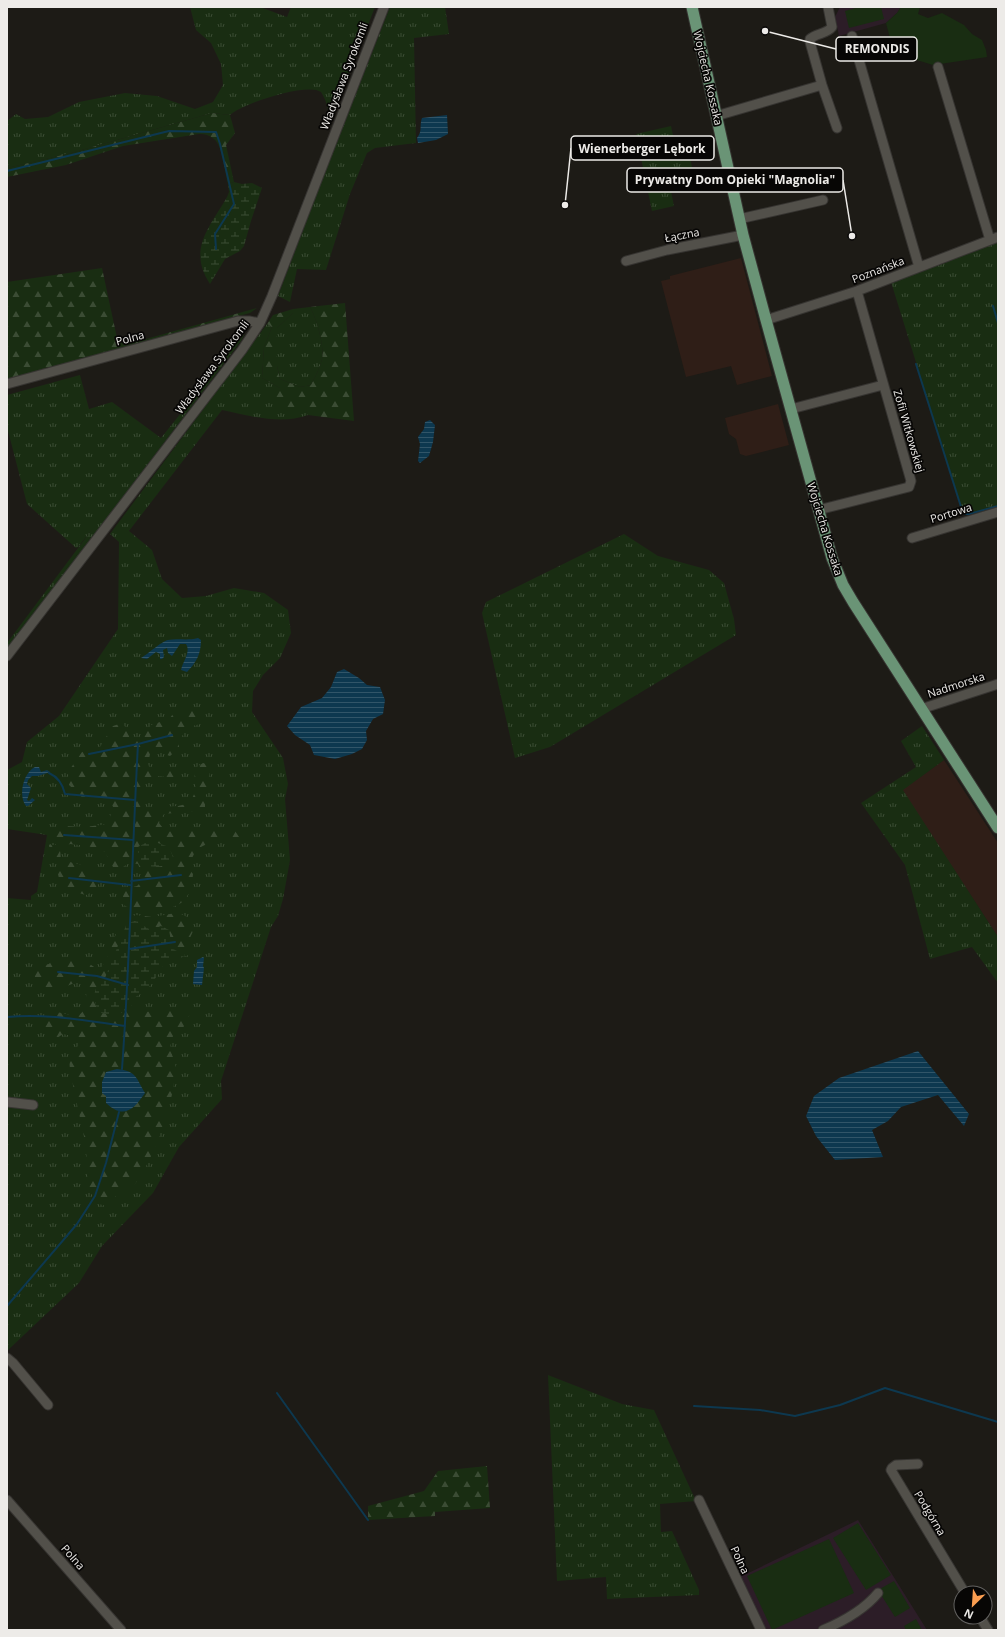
<svg xmlns="http://www.w3.org/2000/svg" width="1005" height="1637" viewBox="0 0 1005 1637" font-family="'Open Sans',sans-serif">
<style>
.commercial{fill:#2f1e17}
.education{fill:#2c1d27}
.grass{fill:url(#grass-tufts)}
.forest{fill:url(#forest-firs)}
.wetland{fill:url(#wetland-marsh)}
.green{fill:#192d12}
.water{fill:url(#water-rules)}
.lines{fill:none;stroke-linecap:round;stroke-linejoin:round}
.stream{stroke:#0d384f;stroke-width:2}
.minor-casing{stroke:#363431;stroke-width:11}
.major-casing{stroke:#363431;stroke-width:13}
.minor{stroke:#52504a;stroke-width:9}
.major{stroke:#6a9476;stroke-width:11}
.labels{text-anchor:middle;stroke-width:3.5;stroke-linejoin:round;paint-order:stroke}
.street-label{font-size:11px;fill:#edebe8;stroke:#070605}
.leader{fill:none;stroke:#edebe8;stroke-width:1.5}
.callout-dot{fill:#edebe8;stroke:#070605;stroke-width:1.5}
.callout{fill:#070605;stroke:#edebe8;stroke-width:1.5}
.callout-label{font-size:12px;text-anchor:middle;font-weight:bold;fill:#edebe8}
</style>
<defs>
<pattern id="grass-tufts" width="24" height="20" patternUnits="userSpaceOnUse"><rect width="24" height="20" fill="#192d12"/><path d="M3 7l-1-3M5 7V3M7 7l1-3M15 17l-1-3M17 17v-4M19 17l1-3" fill="none" stroke="#3b4c34"/></pattern>
<pattern id="forest-firs" width="22" height="20" patternUnits="userSpaceOnUse"><rect width="22" height="20" fill="#192d12"/><path d="M5 1l3.5 6h-7zM16 11l3.5 6h-7z" fill="#3b4c34"/></pattern>
<pattern id="wetland-marsh" width="20" height="14" patternUnits="userSpaceOnUse"><rect width="20" height="14" fill="#192d12"/><path d="M1 5h8M5 5V1M11 12h8M15 12V8" fill="none" stroke="#3b4c34"/></pattern>
<pattern id="water-rules" width="6" height="5" patternUnits="userSpaceOnUse"><rect width="6" height="5" fill="#0d384f"/><path d="M0 2.5h6" fill="none" stroke="#315568"/></pattern>
</defs>
<rect width="100%" height="100%" fill="#1d1b16"/>
<path class="commercial" d="M741,258L772,376L737,385L731,366L686,377L661,281L670,279V276Z
M778,404L789,445L746,456L740,454L736,439L729,434L725,418Z
M944,760L998,843V937L902,790Z"/>
<path class="education" d="M840,7H901L897,13L886,23L839,36L835,17Z
M858,1520L927,1630H765L740,1577Z"/>
<path class="grass" d="M190,7H260L287,17L291,7H375L328,128C330,115 328,103 321,92C307,82 242,104 230,115L212,113L71,153L7,168V121L16,114L25,119L48,117L79,102L125,93L157,96L195,109L213,102L223,85L221,64L211,43L196,30Z
M390,7H445L449,34L414,38L416,143L375,148L367,153L350,194L326,270L297,269L290,302L278,296L319,188Z
M671,126L677,154L689,152L693,172L668,177L674,206L652,211L636,134Z
M998,241V506L969,514H965L962,510L891,282Z
M310,307C316,317 325,347 322,359C320,368 315,377 311,385L300,387L280,379L277,366V328L293,313V309Z
M267,324L272,327L264,347L262,378L280,388L288,411H306L308,415C281,425 250,416 222,410L129,531L152,550L162,579L182,598L206,596L234,588L264,593L288,610L291,633L280,658L263,675L253,691L252,712L283,758L288,784L285,799L290,860L283,899L278,916L271,927L221,1081L222,1099L179,1147L153,1193L102,1246L79,1283L7,1351V898L31,900V896L37,892L47,835L7,829V770L22,762L27,742L59,716L118,629L119,542L110,534Z
M245,333L241,341L7,650V643L93,528L78,547L76,548L27,504L7,427V395L80,375L89,409L112,402L161,438Z
M624,534L658,556L709,570L724,583L734,619L736,635L550,747L515,758L482,613L486,602Z
M922,726L944,760L903,790L998,937V983L972,947L930,959L905,865L861,803L916,767L901,741Z
M548,1375L622,1404L654,1410L696,1501L660,1504L661,1532L672,1531L699,1590V1595L607,1599L606,1577L557,1581Z"/>
<path class="forest" d="M212,113L230,115L235,133L226,145L234,182L228,184C225,173 223,146 214,139C209,135 205,134 199,134L123,146L66,165L7,177V168L71,153Z
M102,268L117,338L122,343L128,344L257,308L250,313L8,379L7,282Z
M345,303L354,421L308,415L306,411H288L276,406V395L280,388L262,378L264,347L272,327L267,324L273,315L293,309V313L277,328V366L280,379L300,387L311,385C315,377 320,368 322,359C325,347 316,317 310,307Z
M191,706L200,714V724L189,727L184,733L179,741V748L170,756L167,755V750L158,747L151,749L148,764L150,769L163,768L173,769L176,771L174,777C167,778 164,776 158,776C142,776 141,793 141,805L152,812L163,807L178,806L190,803L196,790L194,769L203,763L211,765L205,799V810L164,814L159,823L166,832C190,828 212,827 235,831L239,837C216,846 195,836 189,869L193,874C191,902 179,909 153,910C141,911 134,911 124,905L123,896L125,889L137,886L144,879L138,864L129,863L118,870C110,866 108,860 106,852L88,846L70,844L60,849L61,860L87,866L98,873L99,881L96,890L86,895C75,892 60,888 58,874C57,871 58,866 56,862C53,854 50,855 49,845H56L51,835L52,828L63,826L85,827L108,824L113,806L102,801L84,799L69,785L68,772L82,752L100,747L113,726L122,723L127,729L130,739L137,740L143,737L151,725L169,719L178,708Z
M176,913C185,915 194,919 193,930C193,933 190,936 190,939C190,945 191,950 189,955L167,961L153,982L145,991L135,997L131,1006L132,1013L179,1009L189,1011C191,1030 175,1027 171,1041C169,1050 173,1055 175,1064C177,1069 175,1076 174,1082C172,1106 149,1173 131,1188C127,1191 121,1192 117,1195C114,1198 110,1202 106,1206L99,1204L88,1189L86,1146L70,1071L69,1055L78,1046V1040L72,1036L63,1034L54,1040C40,1031 48,1028 43,1017L46,1012C63,1008 85,1029 86,998C86,992 89,986 86,980C66,982 45,1006 33,972L39,966L49,964L54,958L63,957L84,960L97,969L101,968C112,953 113,934 124,919L136,915L152,917Z
M487,1466L490,1508L435,1512V1516L368,1520V1506L424,1491L438,1471Z"/>
<path class="wetland" d="M234,182L242,184L252,183L262,188L251,221L244,246L240,251L225,259L210,284C187,249 210,227 227,197L229,192L228,184Z
M145,843H158L169,847L173,857L170,864C153,869 137,869 138,847Z
M135,921L151,930L161,926L169,930L171,941L170,946L173,949L185,955L181,958L166,961L153,982L145,991L135,997L131,1006L121,1013L110,1015L98,1012C93,997 92,988 105,978L127,923Z"/>
<path class="green" d="M859,7H881L884,19L849,28L845,11Z
M901,7H920L918,14L928,18L942,13L964,25L972,34L982,40L986,50L987,57L933,65L894,53L886,23L897,13Z
M858,1523L891,1575L866,1590L833,1538Z
M829,1539L854,1593L772,1630L747,1576Z
M894,1581L910,1608L895,1617L878,1590Z
M916,1619L922,1630H906L904,1626Z"/>
<path class="water" d="M447,115L448,134L436,140L418,143L417,138C423,130 419,126 422,118Z
M430,420L435,425L433,442L429,456L420,463L418,461L420,444L418,437L424,429L425,422Z
M198,638L201,640C201,654 196,663 187,672L181,670C183,661 191,652 186,644H180L172,656L168,653L167,648L163,650L164,657L162,659H160V654L156,652L147,659L141,658C148,654 162,641 168,640C178,638 187,641 198,638Z
M344,669L359,678L367,685L380,687L385,700L383,714L373,719L366,731L367,740L362,749L352,754L335,759L314,755L310,745L295,735L287,726L301,707L322,698L331,687L337,672Z
M35,767H39L41,772L47,770L50,772L38,776H32L28,780L27,784L31,788L27,800L29,801L32,798L35,800L28,806H26C18,796 23,773 35,767Z
M203,957L204,958L203,966L204,968L202,985L193,984L194,971L197,967V960Z
M918,1051L969,1114L964,1126L938,1095L901,1107L888,1121L872,1130L883,1157L835,1160L816,1136L806,1116L814,1096L839,1078Z
M117,1069C137,1071 136,1078 145,1093C134,1109 124,1120 106,1103V1096L102,1093V1082L106,1072Z"/>
<g class="lines">
<path class="stream" d="M7,171L169,131L216,132L220,144L234,204L215,234L216,249
M993,306L998,323
M916,364L962,510L965,514H969L998,506
M138,744L172,735
M89,754L138,744C132,852 130,961 122,1069
M49,773C58,777 63,785 65,794L135,800
M64,835L133,840
M69,878L130,885
M131,881L181,875
M129,949L175,942
M58,972L97,976L128,985
M7,1017C46,1013 87,1021 125,1026
M7,1306L77,1224L95,1196L106,1163L119,1112
M277,1393L368,1520
M694,1406L760,1410L795,1416L840,1405L885,1388L998,1422"/>
<g class="minor-casing">
<path id="minor" d="M828,7L832,27C827,34 816,33 810,39V42L822,85L837,128
M852,36L919,267
M938,67L990,240
M716,116L822,85
M739,219L823,200
M626,261L667,250L743,235
M766,320L857,291L998,237
M7,384L238,321H249L260,323
M791,409L883,385
M818,510L909,487L911,481L857,291
M912,538L998,512
M7,656L242,350L260,323L272,296L384,7
M921,709L998,684
M7,1102L33,1105
M7,1358L13,1363L48,1405
M918,1464L896,1465L892,1468L891,1470L965,1593
M7,1500L121,1630
M699,1500L761,1630
M980,1617L988,1630
M823,1630C844,1621 864,1610 878,1593"/>
</g>
<g class="major-casing">
<path id="major" d="M692,7L743,235L766,320L832,558L843,585L853,602L998,828"/>
</g>
<use href="#minor" class="minor"/>
<use href="#major" class="major"/>
</g>
<g class="labels">
<g class="street-label">
<text transform="translate(344 76) rotate(-69)" y="4">Władysława Syrokomli</text>
<text transform="translate(708 78) rotate(77)" y="4">Wojciecha Kossaka</text>
<text transform="translate(682 235) rotate(-11)" y="4">Łączna</text>
<text transform="translate(878 270) rotate(-21)" y="4">Poznańska</text>
<text transform="translate(130 338) rotate(-15)" y="4">Polna</text>
<text transform="translate(212 367) rotate(-53)" y="4">Władysława Syrokomli</text>
<text transform="translate(909 431) rotate(74)" y="4">Zofii Witkowskiej</text>
<text transform="translate(951 513) rotate(-17)" y="4">Portowa</text>
<text transform="translate(825 529) rotate(73)" y="4">Wojciecha Kossaka</text>
<text transform="translate(956 685) rotate(-18)" y="4">Nadmorska</text>
<text transform="translate(930 1513) rotate(59)" y="4">Podgórna</text>
<text transform="translate(73 1557) rotate(49)" y="4">Polna</text>
<text transform="translate(740 1560) rotate(65)" y="4">Polna</text>
</g>
</g>
<path class="leader" d="M765 31L836 49M565 205L571 148M852 236L843 180"/>
<g class="callout-dot">
<circle cx="765" cy="31" r="4"/>
<circle cx="565" cy="205" r="4"/>
<circle cx="852" cy="236" r="4"/>
</g>
<g class="callout">
<rect x="836" y="37" width="81" height="24" rx="4"/>
<rect x="571" y="136" width="143" height="24" rx="4"/>
<rect x="627" y="168" width="216" height="24" rx="4"/>
</g>
<g class="callout-label">
<text x="877" y="53">REMONDIS</text>
<text x="642" y="153">Wienerberger Lębork</text>
<text x="735" y="184">Prywatny Dom Opieki "Magnolia"</text>
</g>
<rect width="1005" height="1637" fill="none" stroke="#edebe8" stroke-width="16"/>
<g transform="translate(973 1605) rotate(205)"><circle r="19" fill="#070605" stroke="#636260"/>
<path d="M0-3L7 15L0 10L-7 15Z" fill="#fb9e51"/>
<text y="-6" font-size="11" font-weight="bold" text-anchor="middle" fill="#edebe8">N</text>
</g>
</svg>
